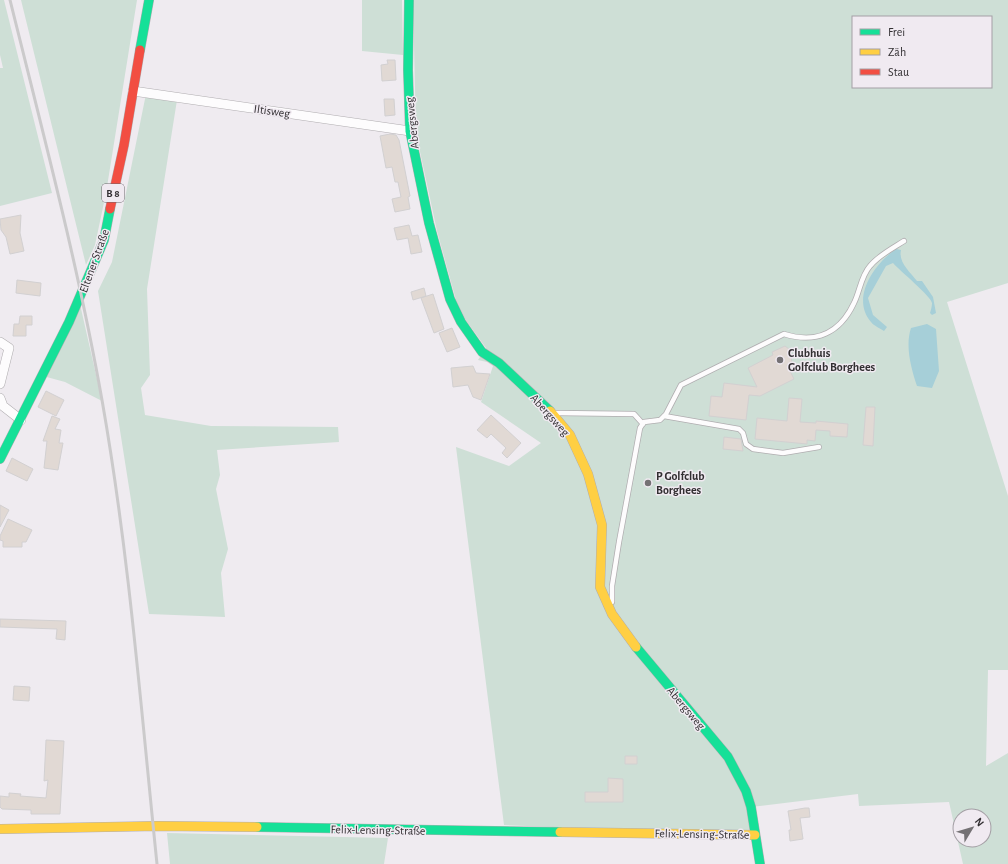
<svg xmlns="http://www.w3.org/2000/svg" width="1008" height="864" viewBox="0 0 1008 864" font-family="'Alegreya Sans',sans-serif">
<style>
.green{fill:#cedfd6;fill-rule:evenodd}
.water{fill:#a6cfd8}
.building{fill:#e1d9d4;stroke:#d2d0d1}
.lines{fill:none;stroke-linecap:round;stroke-linejoin:round}
.lane-casing{stroke:#b0adb0;stroke-width:6}
.street-casing{stroke:#b0adb0;stroke-width:10}
.fast-casing{stroke:#b0adb0;stroke-width:10}
.slow-casing{stroke:#b0adb0;stroke-width:10}
.jam-casing{stroke:#b0adb0;stroke-width:10}
.lane{stroke:#fdfcfd;stroke-width:4.5}
.street{stroke:#fdfcfd;stroke-width:9}
.fast{stroke:#16e098;stroke-width:9}
.slow{stroke:#ffcf43;stroke-width:9}
.jam{stroke:#f24e42;stroke-width:9}
.rail{stroke:#cbcacb;stroke-width:3}
.poi-dot{fill:#747174;stroke:#f0eaf1;stroke-width:1.5}
.labels{text-anchor:middle;stroke-width:3;stroke-linejoin:round;paint-order:stroke}
.shield{fill:#f0eaf1;stroke:#6b676b;stroke-width:1}
.shield-label{font-size:11px;font-weight:bold;fill:#322f32}
.street-label{font-size:12px;fill:#322f32;stroke:#f0eaf1}
.poi-label{font-size:12px;font-weight:bold;fill:#322f32;stroke:#f0eaf1;text-anchor:start}
</style>
<rect width="100%" height="100%" fill="#efebf0"/>
<path class="green" d="M0,0H4L52,193L0,206V68H3L0,55Z
M21,0H137L106,193L95,245L86,265Z
M362,0H402L403,55L362,51Z
M413,0H1008V283L947,302L1008,496V670H988L986,766L1008,753V864H963L949,802L859,806L858,794L751,807L755,835L504,825L456,447L509,466L541,443L481,402L493,366L487,362L478,360L486,348L465,319L456,300L437,231L416,133ZM853,17H991V87H853ZM960,816H984V840H960Z
M146,94L177,100L147,289L150,375L141,388L145,415L211,426L338,427L339,442L217,450L220,475L216,489L228,549L221,573L225,617L149,614L98,291L112,262Z
M79,300L102,401L65,382L43,376Z
M167,833L388,838L384,864H170Z"/>
<path class="water" d="M896,249L901,250C898,262 910,272 917,281H922L933,297L936,313L932,315L930,313C931,310 932,306 932,303C931,296 900,271 893,263L886,266L868,298L873,315L887,327L884,331C880,328 874,326 871,322C850,298 875,263 896,249Z
M927,324L936,329L939,371L932,388L917,386C911,368 905,346 911,328Z"/>
<path class="building" d="M387,60H395L396,80L382,81L381,65L388,64Z
M384,99H394L395,115L385,116Z
M390,134L396,135L399,140L410,196L408,197L410,209L395,212L392,199L401,197L398,182H395L392,167L386,168L380,136Z
M21,215L20,233L24,251L10,254L6,237L1,230L0,219Z
M409,225L412,236L418,235L422,252L411,254L408,238L397,240L394,228Z
M17,280L41,283L40,296L16,293Z
M424,288L426,296L413,300L411,292Z
M433,294L444,329L434,333L421,298Z
M20,316H32V325H26V336H13L14,324H19Z
M452,328L460,347L447,352L439,333Z
M785,346L789,349L792,362L787,365L794,379L760,396L749,395L746,420L709,416L711,396L722,397L724,383L757,387L748,368L773,355L772,352Z
M473,366L476,373L490,374L481,400L473,397L468,385L453,387L451,368Z
M46,391L64,400L56,416L38,407Z
M789,398L802,399L800,422L816,423V421L848,424L847,437L830,436V431L816,430L815,441L807,440V444L755,439L757,418L787,421Z
M866,407H875L873,446L863,445Z
M491,415L521,443L507,458L502,453L506,448L491,434L487,438L477,430Z
M52,416L60,419L55,429L61,430L59,443H63L58,470L44,468L47,441H43Z
M724,437L741,439L743,451L723,449Z
M12,458L33,469L27,481L6,471Z
M0,505L9,510L0,527Z
M8,519L32,530L26,542H22V547H3V541L0,540V536Z
M0,619L66,621L65,640L56,639L57,629L0,627Z
M14,686L30,687L29,701L13,700Z
M46,740L64,741L60,814H31V810L2,809L0,807V796L9,797V793L21,794L20,796L46,798L48,780L44,781Z
M625,756H637V764H625Z
M608,778L623,779V802H585V792H608Z
M805,808H809L810,817L800,818L803,839L790,841L789,830H791L788,811Z"/>
<g class="lines">
<g class="lane-casing">
<path id="lane" d="M556,413L634,414L643,424
M664,416L739,429L743,433L746,444L753,449L783,453L819,447
M612,602V586L619,542L640,428L644,422L660,420L666,414L681,385L784,334C816,344 840,333 854,303C860,291 861,276 870,266C879,255 893,248 904,241"/>
</g>
<g class="street-casing">
<path id="street" d="M133,91L410,131
M0,342L9,348L0,384
M0,398L3,406L21,420"/>
</g>
<g class="fast-casing">
<path id="fast" d="M409,0L408,70L410,131L429,223L450,299L461,322L482,352L499,363L550,411
M140,50L149,0
M0,459L69,322L104,240L110,209
M636,647L728,757L746,791L751,807L760,864
M257,827L560,832"/>
</g>
<g class="slow-casing">
<path id="slow" d="M550,411L570,435L588,474L602,525L600,587L612,614L636,647
M0,829L158,826L257,827
M560,832L755,835"/>
</g>
<g class="jam-casing">
<path id="jam" d="M110,209L124,145L140,50"/>
</g>
<use href="#lane" class="lane"/>
<use href="#street" class="street"/>
<use href="#fast" class="fast"/>
<use href="#slow" class="slow"/>
<use href="#jam" class="jam"/>
<path class="rail" d="M10,0C43,133 78,265 102,400C129,553 141,709 157,864"/>
</g>
<g class="poi-dot">
<circle cx="780" cy="360" r="4"/>
<circle cx="648" cy="483" r="4"/>
</g>
<g class="labels">
<rect class="shield" x="102" y="184" width="22" height="18" rx="3"/>
<g class="shield-label">
<text x="113" y="197">B 8</text>
</g>
<g class="street-label">
<text transform="translate(272 111) rotate(8)" y="4">Iltisweg</text>
<text transform="translate(412 123) rotate(-96)" y="4">Abergsweg</text>
<text transform="translate(94 261) rotate(-70)" y="4">Eltener Straße</text>
<text transform="translate(550 415) rotate(48)" y="4">Abergsweg</text>
<text transform="translate(686 708) rotate(50)" y="4">Abergsweg</text>
<text transform="translate(378 830) rotate(1)" y="4">Felix-Lensing-Straße</text>
<text transform="translate(702 834) rotate(1)" y="4">Felix-Lensing-Straße</text>
</g>
<g class="poi-label">
<text x="788" y="357">Clubhuis<tspan x="788" dy="14">Golfclub Borghees</tspan></text>
<text x="656" y="480">P Golfclub<tspan x="656" dy="14">Borghees</tspan></text>
</g>
</g>
<rect x="852" y="16" width="140" height="72" fill="#f0eaf1" stroke="#a49fa5"/>
<rect x="860" y="29" width="20" height="6" fill="#16e098" stroke="#a49fa5"/>
<text x="888" y="36" font-size="12" fill="#322f32">Frei</text>
<rect x="860" y="49" width="20" height="6" fill="#ffcf43" stroke="#a49fa5"/>
<text x="888" y="56" font-size="12" fill="#322f32">Zäh</text>
<rect x="860" y="69" width="20" height="6" fill="#f24e42" stroke="#a49fa5"/>
<text x="888" y="76" font-size="12" fill="#322f32">Stau</text>
<g transform="translate(972 828) rotate(52)"><circle r="19" fill="#f0eaf1" stroke="#a49fa5"/>
<path d="M0-3L7 15L0 10L-7 15Z" fill="#747174"/>
<text y="-6" font-size="11" font-weight="bold" text-anchor="middle" fill="#322f32">N</text>
</g>
</svg>
